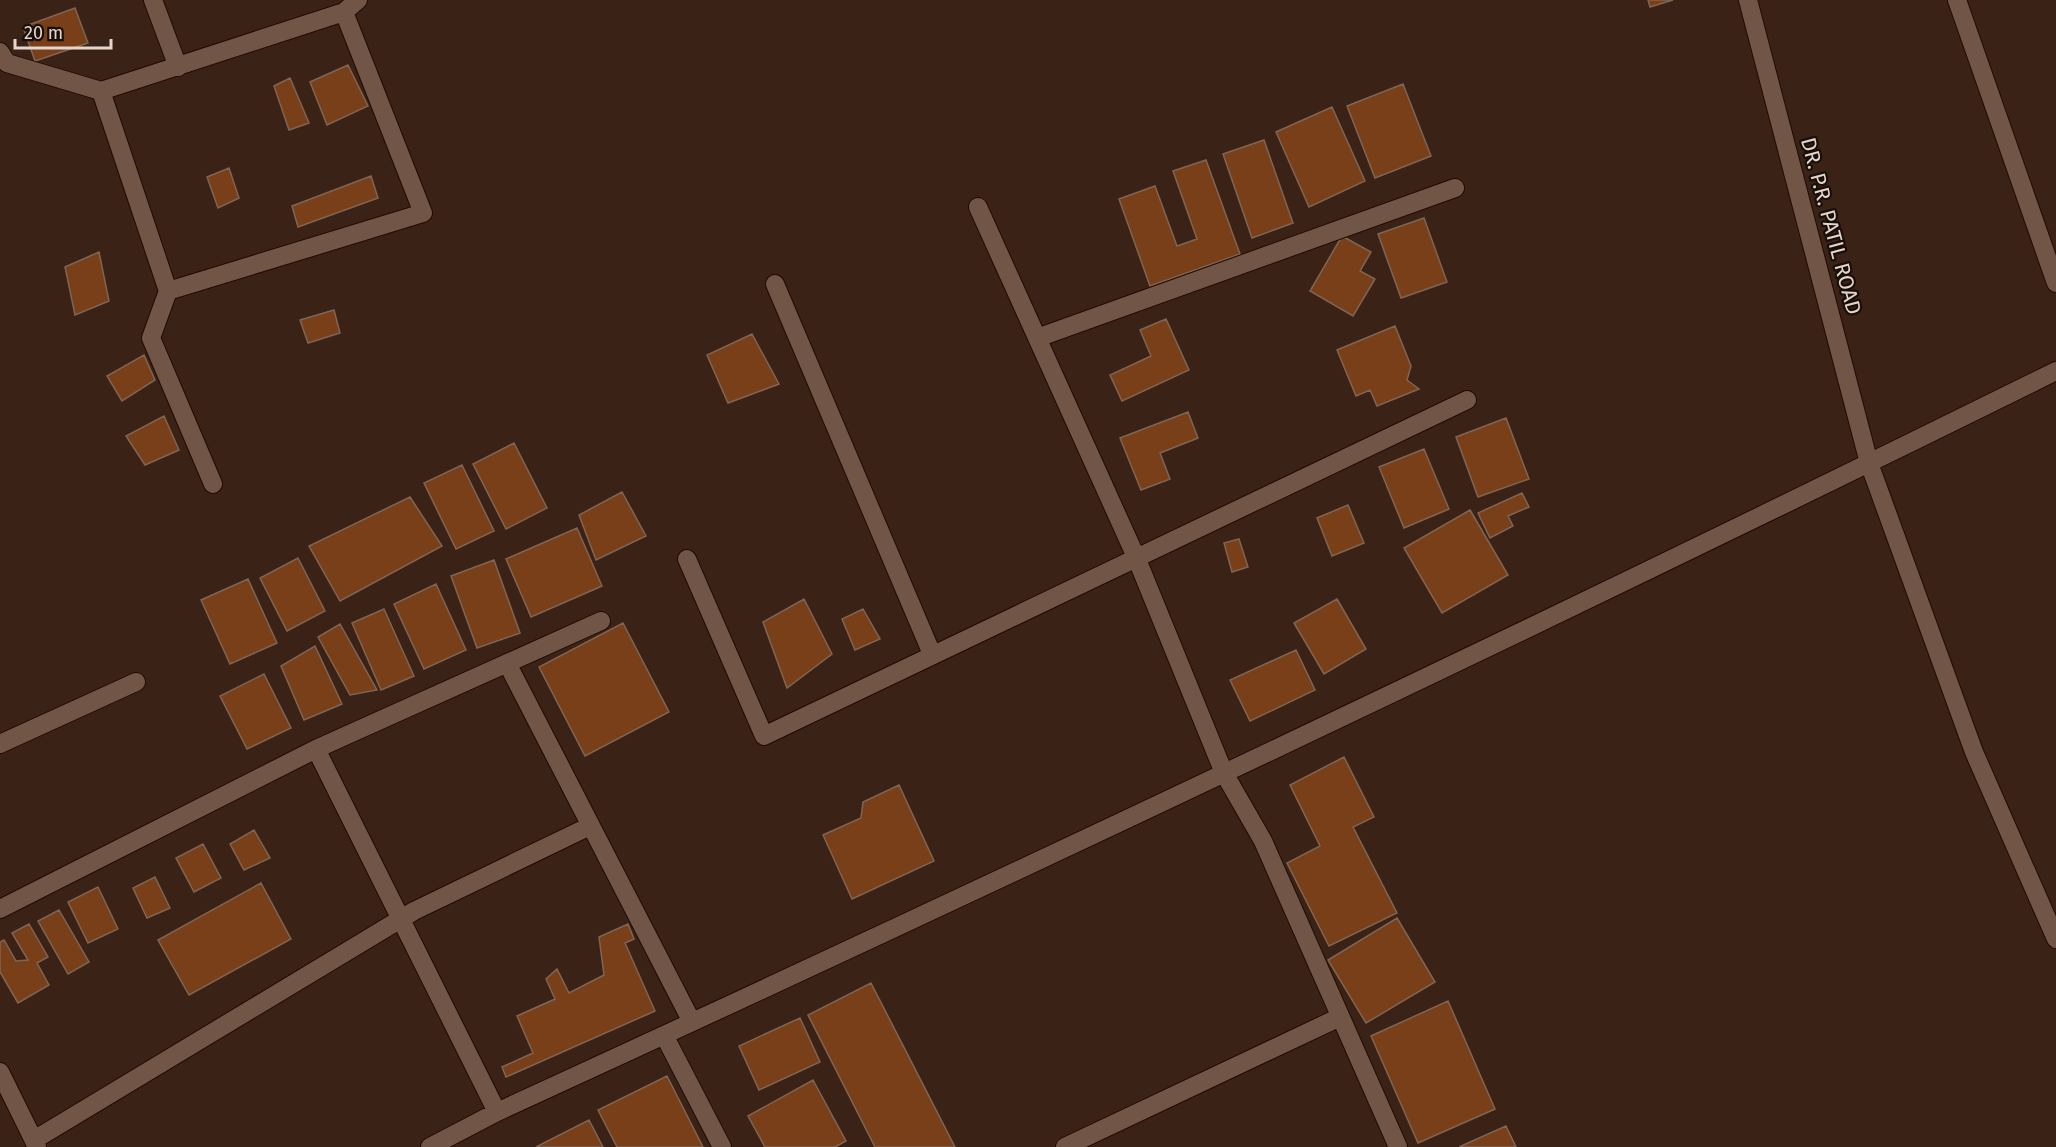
<svg xmlns="http://www.w3.org/2000/svg" width="2056" height="1147" viewBox="0 0 2056 1147" font-family="'Fira Sans',sans-serif">
<style>
.building{fill:#783f18;stroke:#806555;stroke-width:1.5}
.lines{fill:none;stroke-linecap:round;stroke-linejoin:round}
.minor-casing{stroke:#200b02;stroke-width:20}
.minor{stroke:#715648;stroke-width:18}
.labels{text-anchor:middle;stroke-width:4.5;stroke-linejoin:round;paint-order:stroke}
.street-label{font-size:21px;fill:#e5d5cd;stroke:#190f09}
</style>
<rect width="100%" height="100%" fill="#3a2216"/>
<path class="building" d="M1648,0H1673L1650,7Z
M75,8L88,43L35,61L23,27Z
M348,65L368,106L327,125L310,82Z
M290,78L309,123L289,130L274,86Z
M1403,84L1431,156L1375,178L1347,106Z
M1332,107L1365,181L1309,207L1276,132Z
M1264,140L1293,223L1252,238L1223,154Z
M1206,160L1240,254L1150,286L1119,199L1155,186L1177,246L1197,239L1173,171Z
M229,168L239,198L218,208L207,177Z
M371,176L378,198L298,227L292,206Z
M1424,218L1447,282L1401,298L1378,234Z
M1342,236L1371,252L1360,271L1375,279L1353,316L1310,291Z
M99,252L109,301L75,315L65,267Z
M334,310L340,333L308,343L300,320Z
M1166,319L1189,370L1122,401L1110,375L1151,356L1140,330Z
M1395,326L1411,366L1407,380L1419,389L1377,406L1370,390L1356,396L1337,350Z
M752,334L779,384L728,403L707,355Z
M144,355L155,380L122,401L107,376Z
M1188,412L1198,438L1160,453L1170,479L1141,490L1120,438Z
M164,416L179,450L145,465L126,436Z
M1506,418L1529,479L1478,497L1456,437Z
M514,443L547,508L506,529L473,464Z
M1424,449L1449,509L1404,528L1379,467Z
M462,465L494,531L456,549L424,483Z
M622,492L646,536L596,560L579,515Z
M1522,493L1529,507L1508,516L1513,526L1490,538L1478,513Z
M410,497L442,546L340,601L309,546Z
M1348,505L1364,543L1332,556L1317,518Z
M1470,510L1508,575L1442,613L1404,548Z
M577,528L602,586L531,617L506,559Z
M1239,539L1248,567L1232,572L1224,543Z
M298,558L325,611L287,631L260,578Z
M494,560L520,633L477,648L451,576Z
M248,579L277,643L230,664L201,600Z
M436,584L466,650L424,669L394,604Z
M804,599L832,654L787,688L763,622Z
M1337,599L1366,649L1324,674L1294,623Z
M384,609L414,676L381,690L352,623Z
M863,609L880,639L855,650L842,619Z
M623,623L669,712L585,756L539,667Z
M340,624L377,690L350,695L318,637Z
M315,646L342,704L304,720L281,666Z
M1296,650L1315,690L1250,721L1230,680Z
M264,674L291,728L247,749L220,696Z
M1344,757L1374,817L1353,827L1397,913L1329,946L1287,863L1320,846L1290,785Z
M899,785L934,861L852,899L823,835L861,818L863,802Z
M254,830L270,858L244,870L230,844Z
M203,844L221,878L194,892L176,858Z
M155,877L170,908L147,918L133,888Z
M261,883L291,939L189,995L158,940Z
M98,887L118,929L88,943L68,902Z
M59,910L89,962L68,974L38,921Z
M1397,918L1435,982L1366,1023L1328,960Z
M29,924L48,957L37,963L49,985L18,1003L0,972V942L4,940L16,961L28,960L12,933Z
M628,924L634,939L625,943L655,1011L506,1077L502,1067L533,1053L517,1016L555,999L546,979L557,969L569,993L604,975L599,937Z
M871,983L955,1147H875L808,1015Z
M1448,1001L1495,1109L1418,1143L1371,1036Z
M800,1018L820,1062L759,1090L739,1046Z
M667,1076L703,1147H617L598,1110Z
M813,1080L846,1141L835,1147H765L748,1116Z
M589,1120L603,1147H536Z
M1506,1126L1516,1147H1459Z"/>
<g class="lines">
<g class="minor-casing">
<path id="minor" d="M153,0L178,67
M1748,0L1869,463L1974,752L2056,939
M1957,0L2056,283
M344,12L423,213L168,291L101,91Z
M344,12L358,0
M0,52L7,63L101,91
M978,207L1136,557L1224,773L1263,841L1398,1147
M775,284L932,654
M168,291L151,338L213,484
M1037,338L1455,188
M687,559L764,736L1467,400
M507,663L692,1022
M0,744L136,682
M316,749L497,1112
M0,909L316,749L601,621
M664,1035L722,1147
M0,1072L37,1147
M34,1140L414,911L590,826
M430,1147L497,1112C1020,872 1540,626 2056,371
M1065,1147L1340,1017"/>
</g>
<use href="#minor" class="minor"/>
</g>
<g class="labels">
<g class="street-label">
<text transform="translate(1831 226) rotate(75)" y="7">DR. P.R. PATIL ROAD</text>
</g>
</g>
<path d="M15 39v9h96v-9" fill="none" stroke="#e5d5cd" stroke-width="3"/>
<text x="24" y="39" font-size="18" fill="#e5d5cd" stroke="#190f09" stroke-width="4.5" paint-order="stroke">20 m</text>
</svg>
